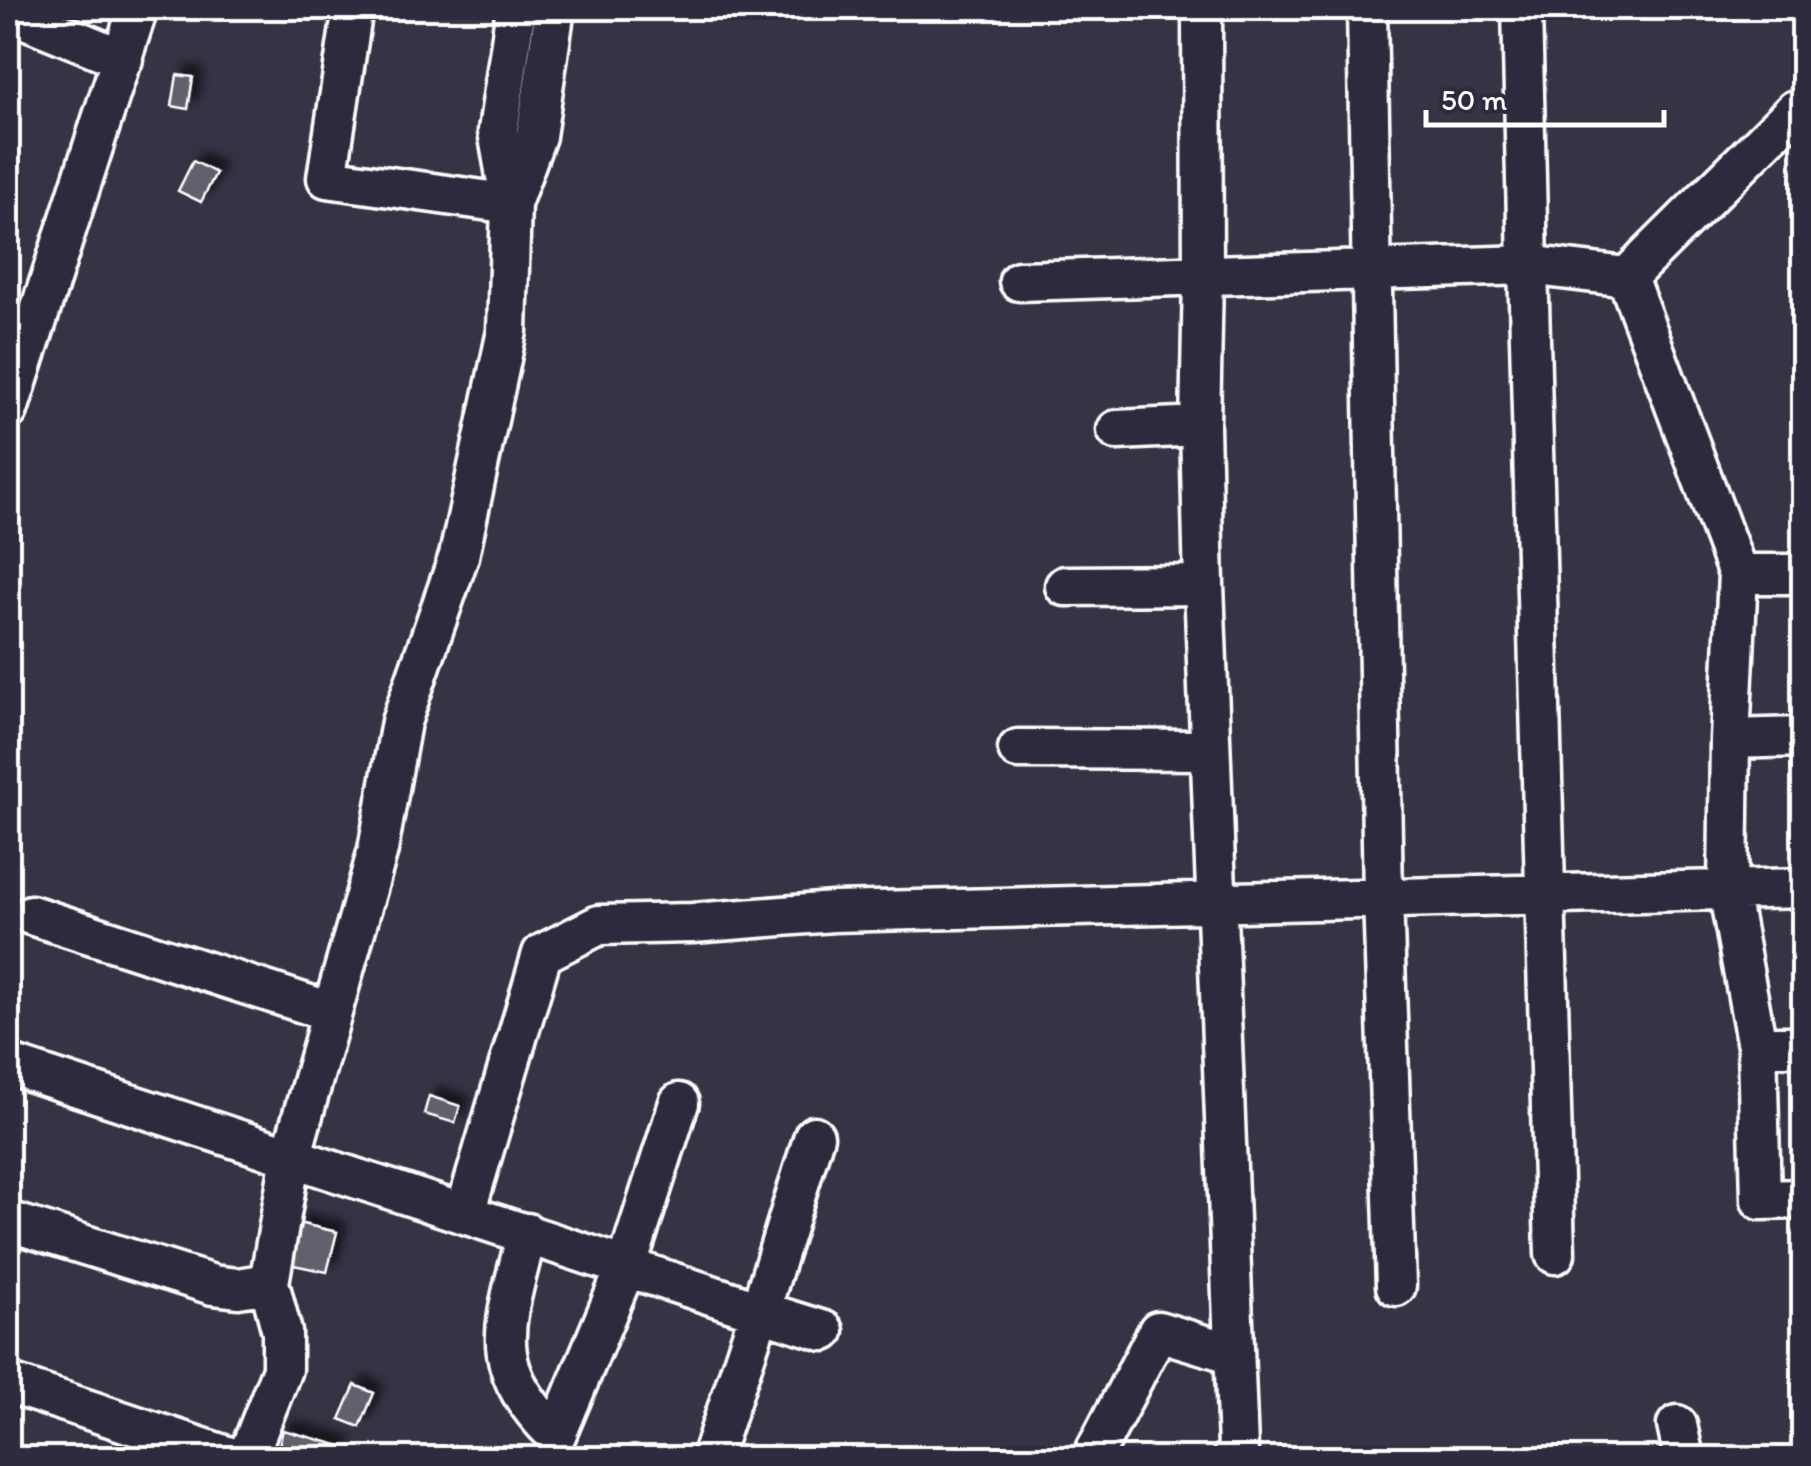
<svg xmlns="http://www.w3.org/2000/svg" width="1811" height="1466" viewBox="0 0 1811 1466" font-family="Itim,sans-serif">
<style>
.building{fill:#635f6d;stroke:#fff;stroke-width:2.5;filter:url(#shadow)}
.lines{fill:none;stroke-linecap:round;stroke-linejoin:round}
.minor-casing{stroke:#fff;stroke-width:45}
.minor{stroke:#2f2a3d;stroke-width:38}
</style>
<defs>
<filter id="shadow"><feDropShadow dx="9" dy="-9" stdDeviation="5" flood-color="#0009"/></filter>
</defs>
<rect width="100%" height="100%" fill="#373345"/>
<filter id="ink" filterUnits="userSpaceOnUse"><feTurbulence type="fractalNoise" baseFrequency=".01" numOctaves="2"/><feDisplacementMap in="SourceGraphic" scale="20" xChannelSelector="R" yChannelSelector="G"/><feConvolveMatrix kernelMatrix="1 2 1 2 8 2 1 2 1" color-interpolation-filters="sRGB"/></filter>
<g filter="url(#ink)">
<path class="building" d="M177,75L193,77L188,109L172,106Z
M193,161L216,173L201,202L178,191Z
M429,1096L460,1106L455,1123L424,1114Z
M298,1223L337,1232L327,1272L289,1264Z
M355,1385L374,1393L360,1427L340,1419Z
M283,1430L342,1446L338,1458L276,1457Z"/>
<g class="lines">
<g class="minor-casing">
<path id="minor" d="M353,8L327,178L511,204
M1202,8L1203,275L1200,426L1204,585L1238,1448L1232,1458
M1367,8L1383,897L1396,1286
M8,12L123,59
M512,201L536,136L555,8
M1627,277L1795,110L1804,111
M1019,281L1528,265L1522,8
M8,410L138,8
M1117,430L1200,426
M1738,574H1804
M1065,586L1204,585
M1730,739L1804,737
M1018,749L1210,750
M31,915L331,1012
M1757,1046H1804
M8,1064L760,1311L711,1458
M814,1136L760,1311L824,1331
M465,1213L542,954L599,925L693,923L833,912L1804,888
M8,1221L213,1285L238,1288L269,1283
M527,1233C506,1323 482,1362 556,1435L627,1265L679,1103
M1555,1254L1528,265L1627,277L1738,574L1730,739L1728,889L1757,1046L1761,1200L1804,1199
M8,1383L233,1458
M1677,1425L1684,1458
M247,1458L282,1369V1332L269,1283L291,1157L378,850L401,722L459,556L507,331L511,204L498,131L516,8
M1092,1458L1158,1331L1234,1354"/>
</g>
<use href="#minor" class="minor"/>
</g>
</g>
<rect width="1811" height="1466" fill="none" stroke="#2f2a3d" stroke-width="40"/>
<rect x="20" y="20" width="1771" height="1426" fill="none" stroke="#fff" stroke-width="4" filter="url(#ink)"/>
<path d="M1426 110v15h238v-15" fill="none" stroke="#ffffff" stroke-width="5"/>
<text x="1441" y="110" font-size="30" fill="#ffffff" stroke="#2f2a3d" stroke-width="8" paint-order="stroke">50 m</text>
</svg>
